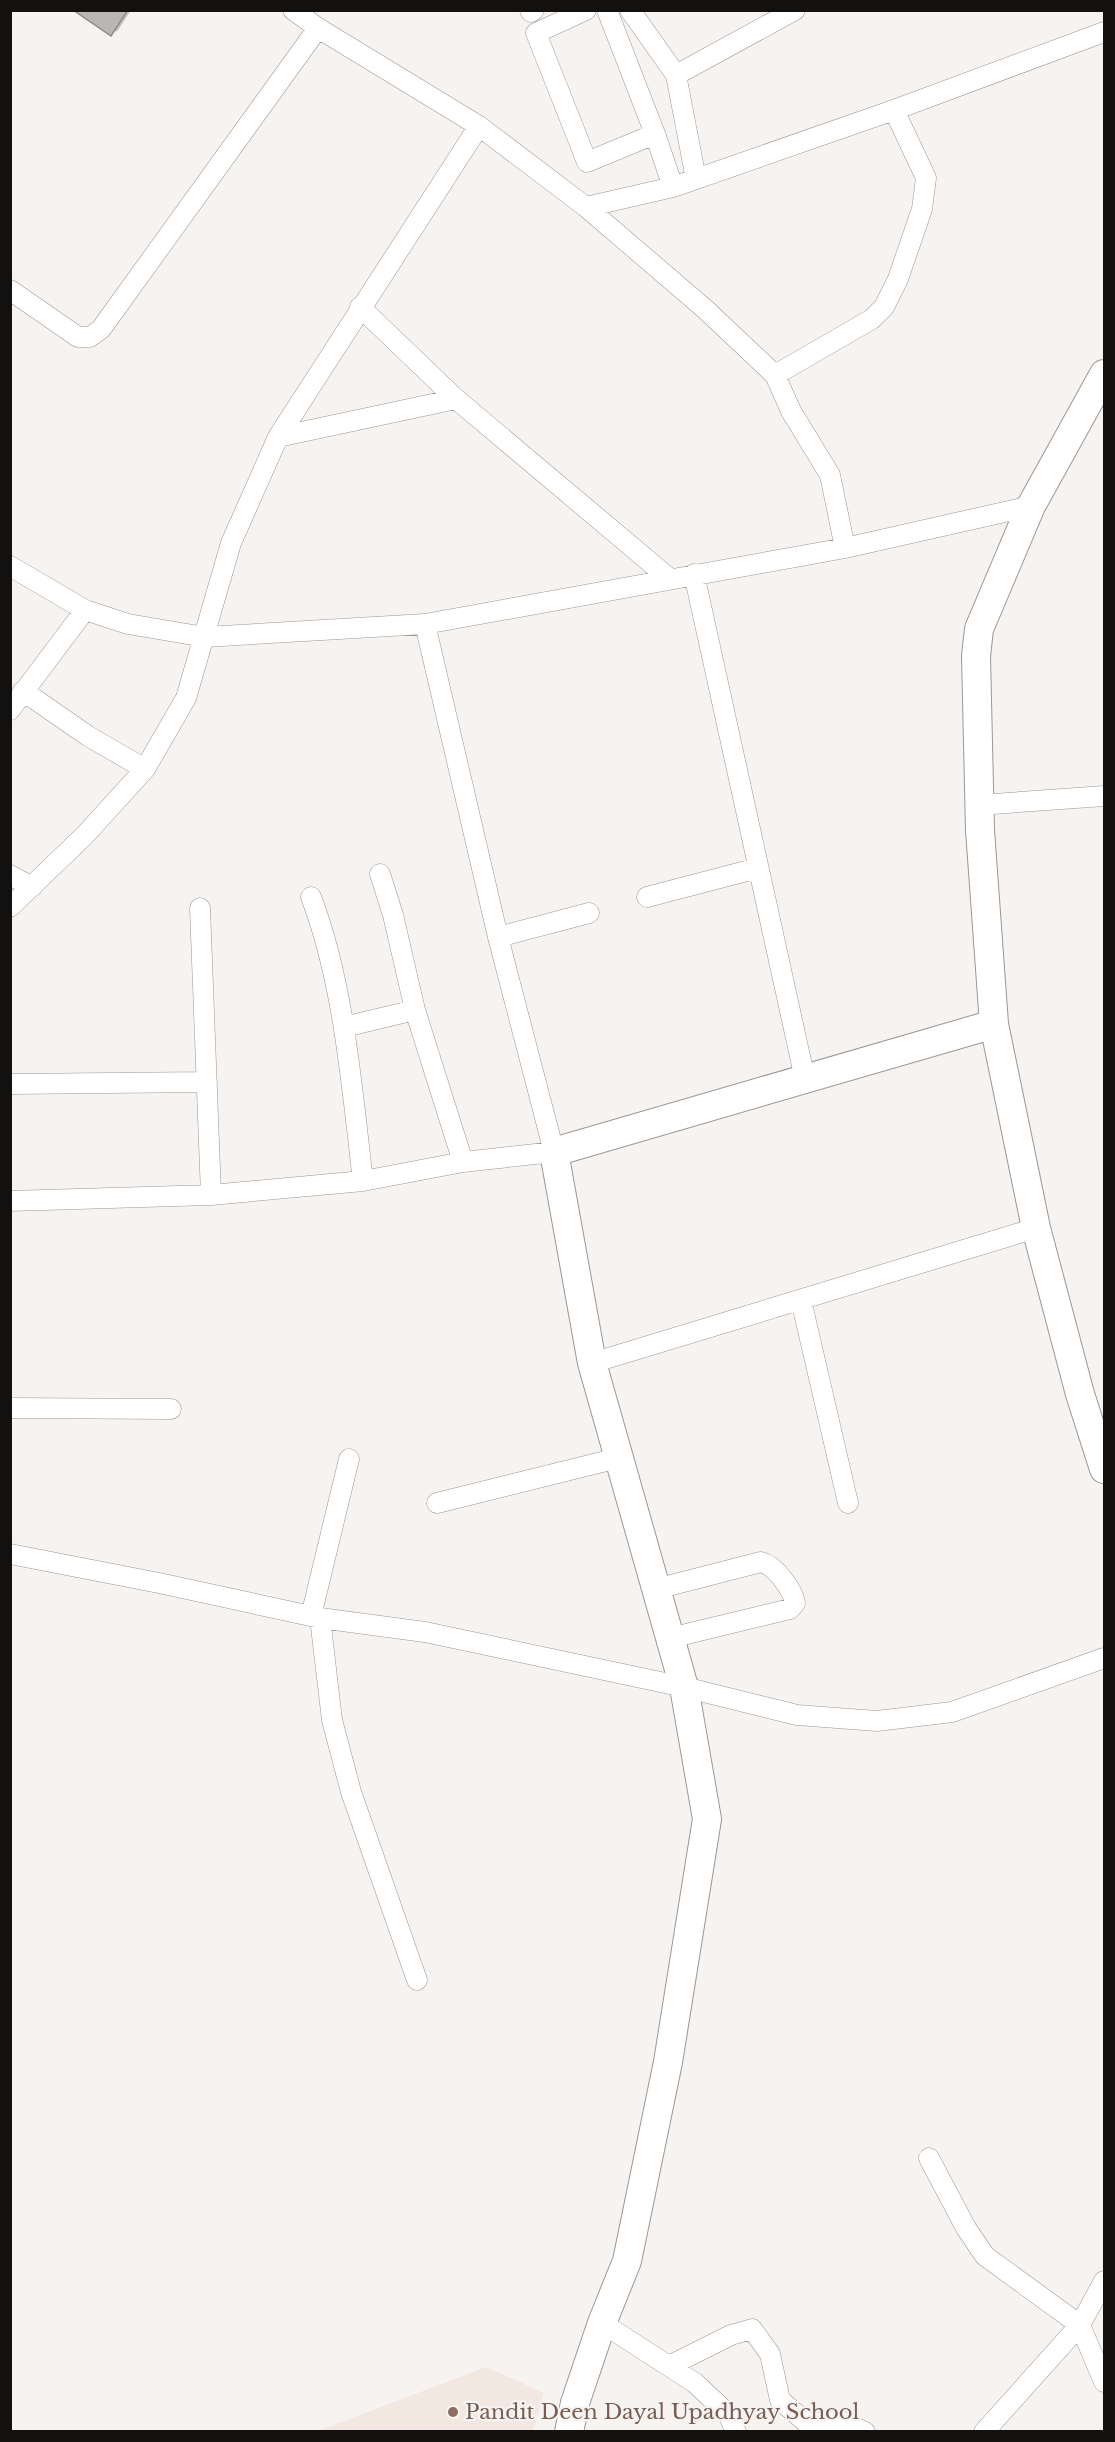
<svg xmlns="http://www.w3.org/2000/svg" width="1115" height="2442" viewBox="0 0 1115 2442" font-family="'Libre Baskerville',serif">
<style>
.built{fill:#f3e7e2}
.building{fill:#b9b6b4;stroke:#8d8a88;stroke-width:1.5;filter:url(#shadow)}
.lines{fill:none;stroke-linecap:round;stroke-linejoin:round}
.street-casing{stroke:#9a9795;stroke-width:21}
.secondary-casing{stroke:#9a9795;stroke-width:30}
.street{stroke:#fff;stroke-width:20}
.secondary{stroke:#fff;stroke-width:28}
.education-dot{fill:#8d6e63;stroke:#f6f3f1;stroke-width:2}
.labels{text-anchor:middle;stroke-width:4.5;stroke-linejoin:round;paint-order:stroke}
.education-label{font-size:21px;fill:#785e54;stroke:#f6f3f1;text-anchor:start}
</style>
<defs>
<filter id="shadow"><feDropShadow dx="5.5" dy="-5.5" stdDeviation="0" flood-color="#0004"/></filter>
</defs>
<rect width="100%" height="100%" fill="#f6f3f1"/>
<path class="built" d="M486,2367L544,2393L533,2431H318Z"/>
<path class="building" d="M73,10H128L111,36Z"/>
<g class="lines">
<g class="street-casing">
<path id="street" d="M293,10L318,28L479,126L586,207L705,309L775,375L791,411L830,475L845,548
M530,10L531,12L534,10
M586,10L536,33L587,162L655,134L607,10
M630,10L676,75
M655,134L673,187
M696,179L676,75L795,10
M586,207L673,187L894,110L1104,32
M10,290L78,337H90L101,329L318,28
M360,307L456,399L670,579
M775,375L872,319L884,307L898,279L922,209L926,178L894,110
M278,437L456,399
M10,566L85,610L128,624L205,637L425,624L845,548L1031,506
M694,574L805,1079
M23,691L88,736L145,769
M10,710L85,610
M979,805L1104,796
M380,874L393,915L415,1010L463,1162
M10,875L32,887
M311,897C344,983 352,1089 363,1181
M647,897L758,868
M10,907L85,835L145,769L186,698L231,543L278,437L479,126
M200,908L211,1195
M498,937L589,913
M344,1027L415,1010
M10,1084L207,1082
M10,1201L211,1195L363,1181L463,1162L554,1152L498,937L425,624
M801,1300L848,1503
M592,1363L1036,1228
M10,1408L171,1409
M437,1503L618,1458
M10,1554L159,1583L320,1618L425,1632L684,1687L797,1715L877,1721L952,1712L1104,1658
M656,1589L761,1562C775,1565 793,1590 795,1603L790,1609L670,1638
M311,1616L349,1459
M320,1618L332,1720L351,1792L417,1980
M929,2158L966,2228L985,2256L1080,2325L1104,2382
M602,2323L695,2383L728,2414L736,2432
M669,2366L731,2335L752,2329L770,2354L780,2400L808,2424L841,2421L865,2432
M984,2432L1080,2325L1104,2281"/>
</g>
<g class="secondary-casing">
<path id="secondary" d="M1104,374L1031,506L979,629L976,656L980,830L994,1024L1036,1228L1080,1394L1104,1469
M569,2432L575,2403L602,2323L627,2261L668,2062L707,1819L684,1687L592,1363L554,1152L994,1024"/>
</g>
<use href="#street" class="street"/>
<use href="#secondary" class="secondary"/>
</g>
<circle class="education-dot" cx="453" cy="2412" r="6"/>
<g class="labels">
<g class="education-label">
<text x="465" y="2419">Pandit Deen Dayal Upadhyay School</text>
</g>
</g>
<rect width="1115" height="2442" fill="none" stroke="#121110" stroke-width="24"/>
</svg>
